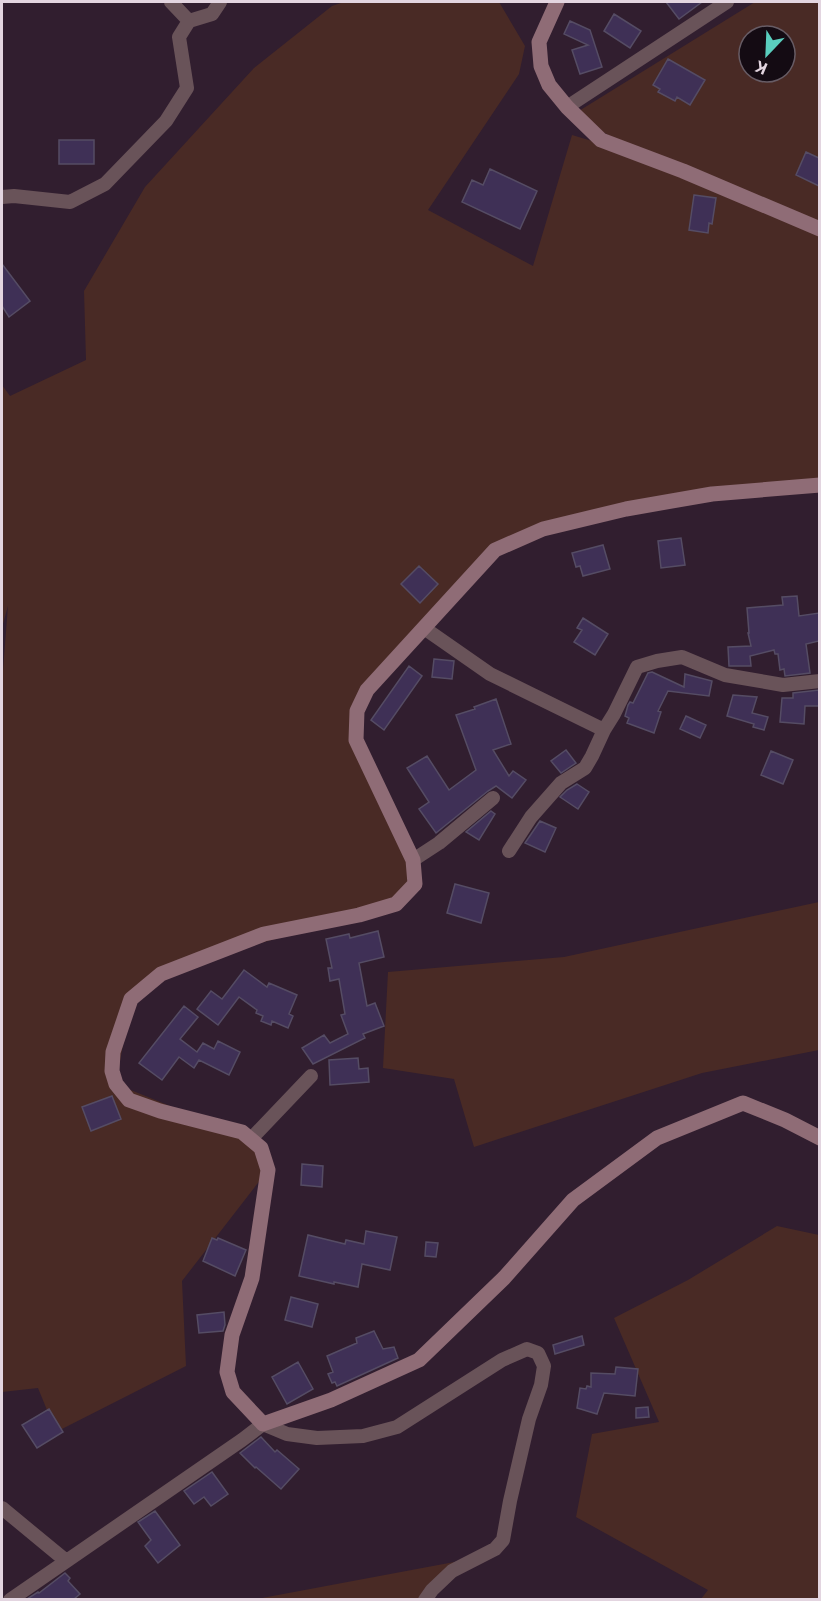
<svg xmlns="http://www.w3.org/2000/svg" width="821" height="1601" viewBox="0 0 821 1601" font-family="'Public Sans',sans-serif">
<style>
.green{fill:#492a25;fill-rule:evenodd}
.building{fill:#3f3056;stroke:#554c64;stroke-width:1.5}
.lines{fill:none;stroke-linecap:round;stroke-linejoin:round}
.street{stroke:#695359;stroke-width:14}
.secondary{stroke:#8f6c76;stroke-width:15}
</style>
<rect width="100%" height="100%" fill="#311e2f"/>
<path class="green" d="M344,2H499L525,46L519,74L428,210L533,266L572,135L642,156L574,114L755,2H819V486L607,513L495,550L367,690L356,740L413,860L404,896L359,915L184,965L131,999L116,1084L251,1139L268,1170L182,1281L186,1366L56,1432L38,1388L2,1392V683L8,606L2,627V385L10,396L86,360L84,291L145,187L254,68L332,6ZM749,36H785V72H749Z
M819,902V1050L702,1073L474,1147L454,1079L383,1068L388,972L564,957Z
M777,1226L819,1235V1599H701L708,1590L576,1517L592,1434L659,1422L614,1318L688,1280Z
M481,1557L427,1599L261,1600L262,1598Z"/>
<path class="building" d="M666,2H702L679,19Z
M614,14L641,31L630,48L604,31Z
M570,21L590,30L602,67L580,74L572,50L588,45L564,34Z
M668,59L705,80L690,105L677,97L675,101L658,92L660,89L653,85Z
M59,140H94V164H59Z
M806,152L819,158V186L796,175Z
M490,169L537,191L520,229L462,202L472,180L483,185Z
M694,195L716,198L712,224L709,223L708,233L689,230Z
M2,264L30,301L9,317L2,306Z
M681,538L685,565L661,568L658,541Z
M603,545L610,569L583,576L580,566L576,567L572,553Z
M419,566L438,584L420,603L401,584Z
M797,596L799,616L819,613V641L806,644L810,673L785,676L784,669L780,670L778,654H775L774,650L750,656L751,666H729L728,647L751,646L748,633H749L747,608L783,605L782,597Z
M583,618L608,634L595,655L574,642L582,630L577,628Z
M434,659L454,661L452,679L432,677Z
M409,666L422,676L384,730L371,720Z
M652,672L684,687L685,674L712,681L709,696L668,691L658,711L661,712L654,733L627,723L629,718L625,716L628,705L630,702L633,703L648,673Z
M819,690V706H805L804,724L780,722L782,698H793V693Z
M733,695L757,697L752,713L768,717L764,730L753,727L754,724L727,716Z
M496,699L511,744L493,750L509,776L513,771L526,780L512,798L496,786L488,791L436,833L419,809L429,802L407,768L427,756L449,790L476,770L456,715L475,709L474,707Z
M686,716L706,725L700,738L680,729Z
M566,750L576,763L561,773L551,761Z
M771,751L793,760L783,784L761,775Z
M577,784L589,792L578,809L560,797L567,790Z
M491,811L495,814L479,840L466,832Z
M540,821L556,828L545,852L525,843Z
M455,884L489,893L481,923L447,913Z
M378,931L384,957L359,963L367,1006L375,1003L384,1026L363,1034L365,1038L313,1064L302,1048L324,1035L330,1043L348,1034L341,1015L345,1014L339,979L330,981L328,968H332L326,939L349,934L350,938Z
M244,970L267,987L269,983L297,995L289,1014L293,1016L288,1028L272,1021L271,1025L261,1021L263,1016L256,1013L257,1010L239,997L218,1025L197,1009L211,991L222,999Z
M184,1006L198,1017L180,1039L197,1052L203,1043L214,1049L218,1041L240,1052L229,1075L199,1060L194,1068L179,1057L162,1080L139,1063Z
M358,1058L359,1069L368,1068L369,1082L330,1085L329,1060Z
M112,1096L121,1119L91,1131L82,1107Z
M302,1164L323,1166L322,1187L301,1185Z
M366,1231L397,1237L390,1270L362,1264L358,1287L334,1282V1284L299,1276L308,1235L345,1244L346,1240L364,1244Z
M212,1238L217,1240L218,1238L246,1250L235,1276L203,1261Z
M426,1242L438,1243L436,1257L425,1256Z
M291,1297L318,1304L312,1327L285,1320Z
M224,1312L225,1325L223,1331L199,1333L197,1315Z
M374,1331L383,1349L394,1347L398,1358L337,1386L335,1382L332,1383L328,1374L333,1372L327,1356L357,1343L356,1338Z
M582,1336L584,1345L555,1354L553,1345Z
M298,1362L313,1389L287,1404L272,1377Z
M616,1367L638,1369L635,1396L604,1393L597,1414L577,1408L580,1388L586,1389L587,1386L591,1387V1373L615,1374Z
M648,1407L649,1417L636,1418V1408Z
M49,1409L63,1432L37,1448L22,1425Z
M261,1437L275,1452L277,1450L299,1469L281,1489L256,1467L255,1468L240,1453Z
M212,1472L228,1494L211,1506L204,1497L194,1504L184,1491Z
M155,1511L180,1545L158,1563L145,1546L151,1540L138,1522Z
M65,1573L70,1578L68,1581L80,1594L74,1599H27L38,1592L39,1593Z"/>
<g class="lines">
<path class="street" d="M171,2L189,21
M567,107L727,2
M2,197L14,196L70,202L105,184L166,121L187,88L179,37L189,21L212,14L220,2
M424,628L490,674L604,730L614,714L637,667L657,661L682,657L725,675L783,685L820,681
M509,851L531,817L561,783L585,768L592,756L604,730
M413,860L439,843L493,798
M251,1139L311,1076
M2,1508L65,1560
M10,1600L242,1440L263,1424L287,1434L317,1438L363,1436L397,1427L502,1360L527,1349L538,1353L544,1366L541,1385L529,1419L510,1501L503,1540L495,1549L452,1571L432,1590L425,1600"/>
<path class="secondary" d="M557,2L539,42L541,66L549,85L567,107L601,140L683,171L820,229
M820,485L712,494L626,509L543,529L495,550L367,690L357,711L356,740L413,860L415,884L396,904L359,915L264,934L161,974L131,999L113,1052L112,1071L116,1084L129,1100L160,1111L242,1132L261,1148L268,1170L252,1278L232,1335L227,1372L233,1392L263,1424L331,1400L419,1360L504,1278L573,1200L657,1138L743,1103L785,1120L820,1138"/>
</g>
<rect width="821" height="1601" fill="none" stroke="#e3d5e0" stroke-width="6"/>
<g transform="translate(767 54) rotate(203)"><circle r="28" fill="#140b13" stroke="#675c65" stroke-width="1.5"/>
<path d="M0-4.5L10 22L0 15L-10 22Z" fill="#5acebe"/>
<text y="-9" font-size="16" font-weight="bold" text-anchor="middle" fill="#e3d5e0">K</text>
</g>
</svg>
